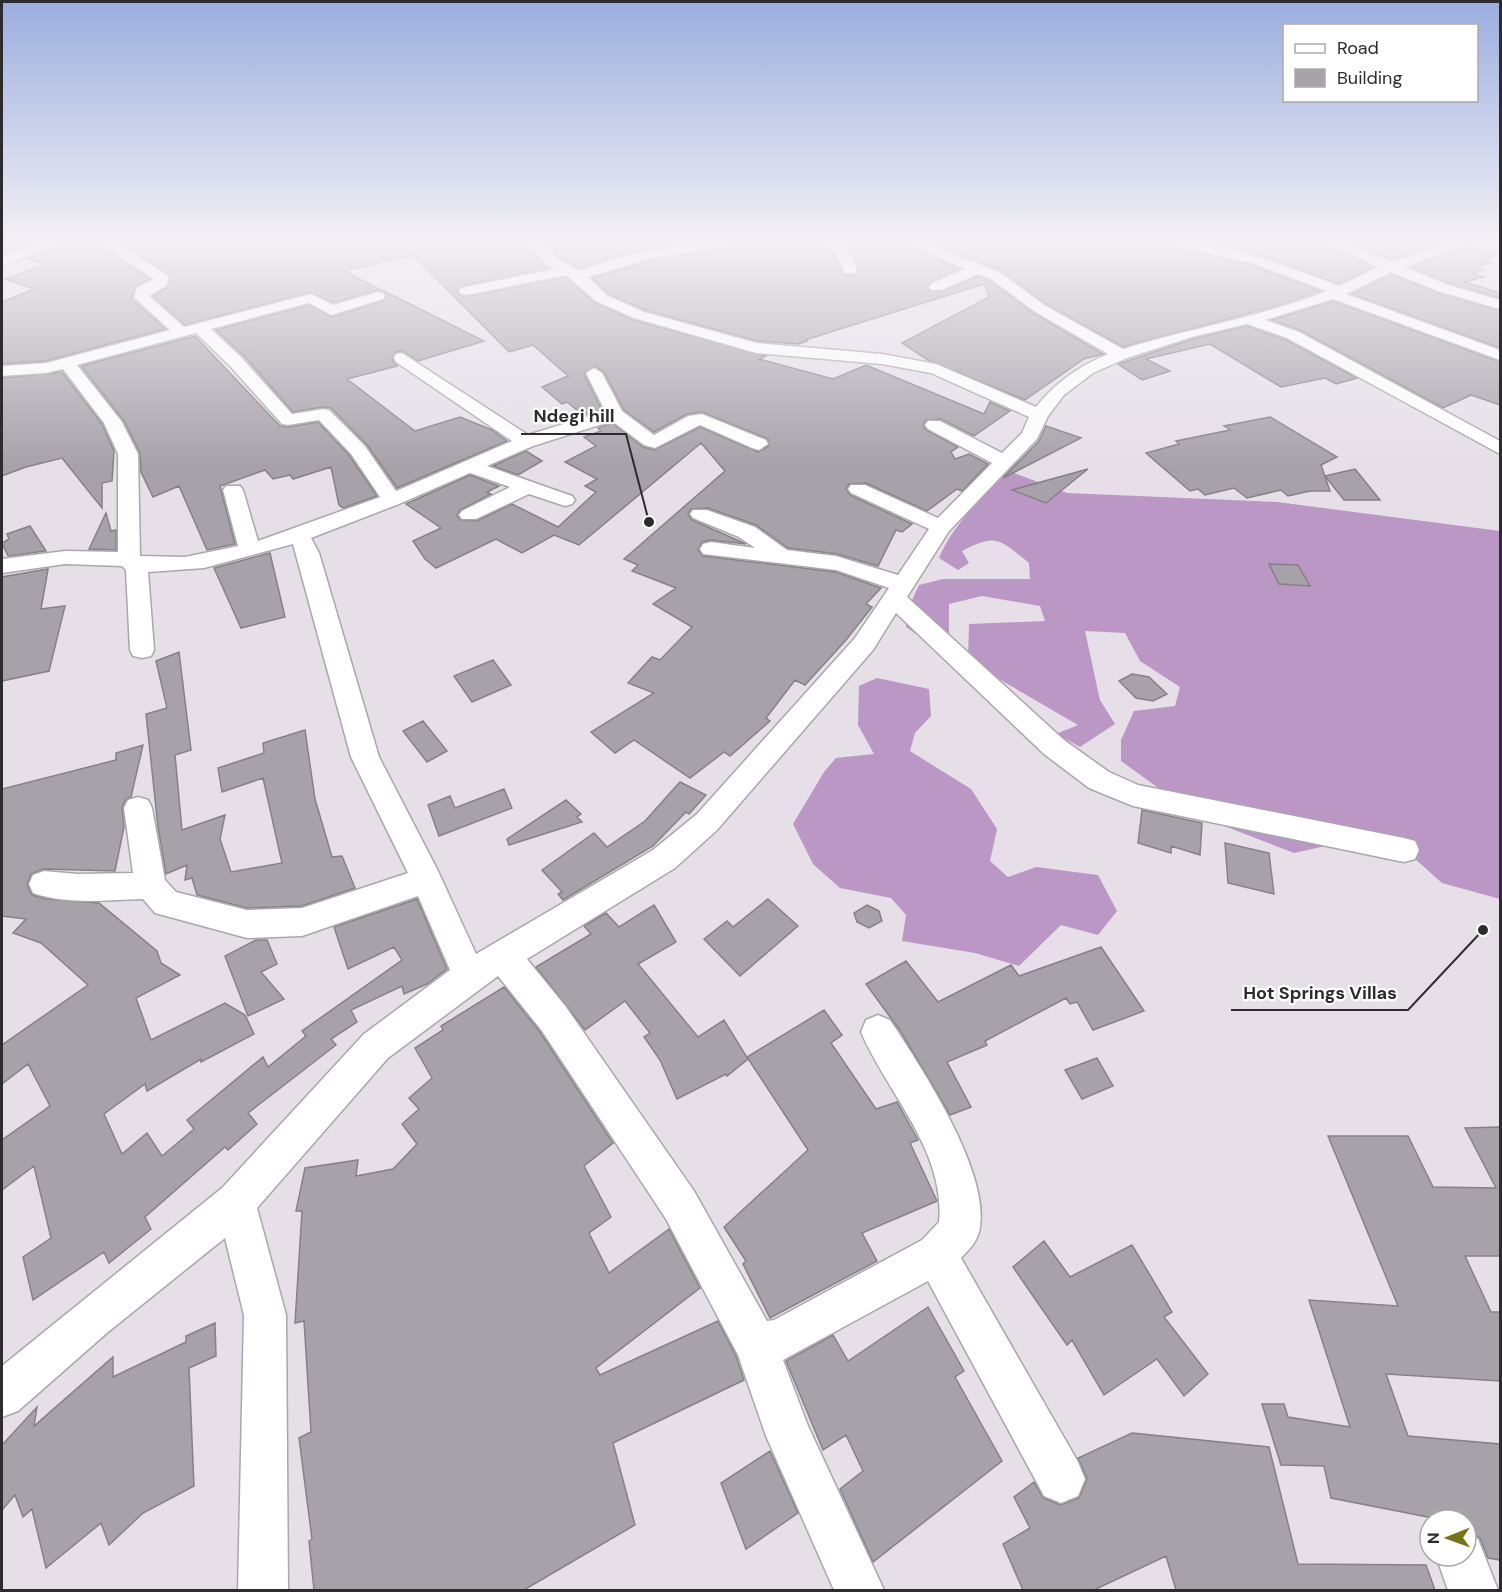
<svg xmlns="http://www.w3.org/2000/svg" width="1502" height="1592" viewBox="0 0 1502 1592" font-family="'DM Sans',sans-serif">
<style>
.forest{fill:#ba97c5}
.building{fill:#a7a1a9;stroke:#868088;stroke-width:1.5}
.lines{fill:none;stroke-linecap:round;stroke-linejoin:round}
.street-casing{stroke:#aba5ad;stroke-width:3}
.street{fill:#fff;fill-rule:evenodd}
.leader{fill:none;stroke:#2d2b2e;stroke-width:2}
.callout-dot{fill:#2d2b2e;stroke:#fff;stroke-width:2}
.callout-label{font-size:18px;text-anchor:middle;font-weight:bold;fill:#2d2b2e;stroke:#fff;stroke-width:4.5;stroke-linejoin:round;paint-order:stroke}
</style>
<rect width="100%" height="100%" fill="#e6dfe8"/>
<path class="forest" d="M1009,471L1067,493L1277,502L1500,531V899L1442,883L1414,858L1348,841L1294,853L1196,815L1121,761V740L1134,711L1175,706L1180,687L1140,661L1125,633L1085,631L1100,700L1115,724L1080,747L1056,734L1078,725L968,661L969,624L1045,621L1040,606L982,596L949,604V633L929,643L906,627L907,611L919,585L943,579H1030L1029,563C999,539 997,533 962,551L969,563L958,570L939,558C954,523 982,497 1009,471Z
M877,678L929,689L931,716L915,733L910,751L971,789L997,829L990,861L1008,877L1036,867L1098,875L1117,911L1098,935L1061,925L1019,966L975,953L902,941L906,915L891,898L840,888L813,864L793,824L824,772L836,758L874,754L858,725L859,686Z"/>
<path class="building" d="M2,242H38L5,253L2,252Z
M67,242H96L150,279L136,286L132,299L165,329L46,361L2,364V302L34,289L5,279L47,264L27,259Z
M118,242H527L549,268L461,286L457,290L459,295L466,297L565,277L595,303L633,320L766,356L759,359L833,379L866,365L984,414L990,402L1010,411L974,436L941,419L926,420L923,425L926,430L958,447L951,452L955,459L969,454L988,464L962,491L957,489L927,511L866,483L849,484L846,489L850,495L912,524L902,532L896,530L878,566L837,554L788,548L756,525L708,508L691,509L688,514L692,520L746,544L711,540L702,542L698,550L703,556L836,572L881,588L866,604L872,607L846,640L805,685L795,680L766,718L770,721L730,756L724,752L690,778L634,740L615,753L591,732L654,693L628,683L652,657L660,660L692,627L653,604L676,588L632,571L638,565L624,559L725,471L701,443L579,545L554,535L522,553L496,539L436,568L425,559L413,541L441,528L406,504L470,475L499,486L487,492L491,494L460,510L457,515L460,520L477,521L512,504L558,527L596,492L585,486L597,479L565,462L596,446L584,437L601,431L598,428L612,423L643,447L654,450L700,427L758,452L769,446L768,439L702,412L687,414L654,432L624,410L604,372L595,366L584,374L602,410L583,415L567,402L562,404L542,387L568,376L533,345L509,352L413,255L344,271L383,291L377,290L333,303L310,292L185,325L153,296L168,287L171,279L169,274Z
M546,242H692L636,251L579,269L556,255Z
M738,242H820L834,254L845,275H855L859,269L850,250L839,242H902L959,269L930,282L927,286L929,291L942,292L978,276L990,281L1033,313L1103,354L1084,359L1025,400L928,360L902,343L989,297L984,284L805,340L807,341L798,344L757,341L645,310L607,293L592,278L652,260L729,248Z
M929,242H1167L1171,247L1251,265L1320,291L1276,306L1123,347L1045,303L1002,271Z
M1200,242H1320L1374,267L1339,284L1256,254Z
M1347,242H1447L1392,260Z
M1471,246L1497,254L1484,261L1489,263L1475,268L1482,270L1473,274L1483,277L1465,282L1500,293V298L1449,283L1410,267Z
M1391,274L1437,293L1500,311V348L1352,294Z
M384,291L484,341L418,361L403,351L396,352L392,359L397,366L347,379L415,431L460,417L492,430L507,441L397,488L367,445L331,408L323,407L293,412L244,356L216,330L309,305L332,317L384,301L387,297Z
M1333,301L1500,362V405L1471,395L1443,408L1300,330L1272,320Z
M1247,326L1286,340L1357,378L1336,384L1325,378L1281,387L1210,344L1146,359L1170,371L1142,380L1118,364L1193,339Z
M195,336L280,426L288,427L318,422L349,455L377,496L343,508L339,505L331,467L293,479L290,475L273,479L265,470L220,486L235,544L207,550L179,486L153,497L141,472L140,453L124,421L81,366Z
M62,372L102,424L114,451L112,481L102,483V508L62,458L26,467L2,476V378Z
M1270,417L1337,457L1321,465L1330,491H1310L1288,496L1281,490L1247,498L1234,488L1205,495L1198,489L1190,491L1146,453L1179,444L1176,441L1230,430L1224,426Z
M1046,426L1081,438L1003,478L1039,441Z
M526,451L542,461L518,475L493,466Z
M1088,469L1046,503L1012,490Z
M1355,469L1380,500H1344L1325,476Z
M106,513L111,531L116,530V550L89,549Z
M30,526L46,551L8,556L2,543L9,539L7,534Z
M270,553L285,617L241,628L214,568Z
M1269,564L1298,565L1310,586L1279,584Z
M48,569L41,609L65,606L49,671L2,681V577Z
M179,652L191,750L175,755L182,830L225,815L220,839L231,872L282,863L263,778L222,792L218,768L264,753L263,743L305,730L315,799L332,857L342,856L355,888L302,906L247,908L197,895L192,878L185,880L187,865L166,874L158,827L146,714L167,708L156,661Z
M493,660L511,685L472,702L454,676Z
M1132,674L1149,677L1167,694L1153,701L1136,698L1119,681Z
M423,721L447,751L427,762L403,731Z
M143,745L131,797L126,799L122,807L124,827L115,871L43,869L31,874L27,885L32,895L46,899L99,903L157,951L161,963L180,975L136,998L151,1040L225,1003L245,1015L254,1034L201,1062V1059L147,1091L145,1084L104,1114L122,1154L147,1133L162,1156L194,1129L187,1120L263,1057L268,1067L306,1036L302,1031L402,960L394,947L348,969L334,927L417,899L447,969L427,984L404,994L402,986L351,1010L357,1022L331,1039L336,1045L248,1113L257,1124L228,1150L225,1147L145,1217L151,1229L109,1263L104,1252L33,1300L23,1257L51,1238L34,1166L2,1190V1140L50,1106L28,1064L2,1084V1045L88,985L41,943L13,933L26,919L2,916V789L116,760V753Z
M680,782L706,795L689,814L686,812L653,846L563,900L558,894L562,892L542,870L594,833L607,847L645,821Z
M504,789L512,808L439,836L428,805L450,796L455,808Z
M566,800L581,814L577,817L582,822L509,845L507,839Z
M1142,810L1202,823L1200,855L1171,846V853L1138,843Z
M1225,843L1269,853L1274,894L1228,883Z
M768,899L798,926L740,976L704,939L727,921L733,927Z
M654,905L676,942L638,964L698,1037L724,1020L748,1059L727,1076L726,1074L677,1099L660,1060L644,1037L650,1033L625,1001L585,1030L536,967L591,934L584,926L606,913L619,927Z
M867,905L879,911L882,921L869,928L857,922L854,913Z
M256,940H267L277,964L261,972L284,999L248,1016L225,956Z
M1101,947L1144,1011L1093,1030L1077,1002L1070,1004L1066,998L985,1041L987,1045L947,1062L971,1107L950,1115L901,1032L866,984L906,961L938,1002L1011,965L1019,976Z
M504,987L540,1032L613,1143L584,1166L611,1217L589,1233L609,1273L669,1229L700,1288L596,1368L600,1375L718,1321L736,1356L744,1380L613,1443L635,1525L524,1590H314L309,1541L312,1539L299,1438L311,1432L304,1321L295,1323L302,1211H296L305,1168L358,1160L356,1176L393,1169L417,1144L402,1124L419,1109L409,1098L432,1078L415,1048L443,1030L441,1026Z
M824,1010L842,1035L831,1043L876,1109L897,1102L918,1140L910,1143L937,1201L862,1233L877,1261L770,1318L743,1264L746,1261L724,1227L808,1150L747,1057Z
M1097,1058L1113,1086L1082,1099L1065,1070Z
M1500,1127V1256H1465L1491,1312H1500V1381L1386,1374L1408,1436L1500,1444V1560L1488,1558L1480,1538L1466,1531V1520H1443L1331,1498L1324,1466L1281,1465L1262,1404H1284L1288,1417L1350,1427L1309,1300L1398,1306L1328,1136H1408L1433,1187L1496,1188L1465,1128Z
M1044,1241L1070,1277L1132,1245L1172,1312L1164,1317L1208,1374L1184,1396L1157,1359L1104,1395L1072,1340L1067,1345L1013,1267Z
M928,1307L964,1371L955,1377L1002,1461L873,1562L840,1489L863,1471L846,1435L823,1450L786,1361L833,1335L848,1361Z
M215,1323L216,1356L189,1368L194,1486L143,1513L109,1545L101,1523L46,1568L32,1509L23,1517L15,1495L2,1510V1445L37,1407L34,1426L113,1357V1377L186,1342V1336Z
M1132,1433L1269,1447L1298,1564L1426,1565L1435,1590H1176L1166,1556L1094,1590H1023L1003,1544L1030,1528L1014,1497L1034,1482L1043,1498L1060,1505L1079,1498L1087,1478L1078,1458Z
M770,1451L798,1513L746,1549L721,1483Z"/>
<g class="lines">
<g class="street-casing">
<path id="street" d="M45,242H65L2,266V257Z
M98,242H114L167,275L169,278L166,286L149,296L184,327L311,294L333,305L378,292L383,293L385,296L383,299L331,315L309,303L211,329L242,358L292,414L323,409L329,410L365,446L396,491L512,441L396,362L394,358L396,354L402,353L528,435L605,411L586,373L594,368L602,373L622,411L654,435L688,416L702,414L766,440L768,444L759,450L752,448L700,425L655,448L644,445L612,421L533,446L487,466L572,496L575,500L572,504L565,506L529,494L476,519H462L459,515L462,511L510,487L470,473L399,504L311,538L319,553L379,757L438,871L476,954L653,850L697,814L855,638L889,588L836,570L703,554L700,549L703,544L711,542L755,548L739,537L693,518L690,514L693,510H707L755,527L787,550L836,556L898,575L929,529L851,493L848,489L851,485H865L938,518L992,463L928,429L925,425L928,421H940L1002,453L1022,433L1029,417L931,373L882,364L756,353L634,318L596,301L566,275L466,295L461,294L459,291L461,288L555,269L545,263L529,242H543L555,257L579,271C629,252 682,242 736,242L729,246L652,258L588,277L606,295L644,312L757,343L882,354L936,364L1036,407C1056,382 1078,367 1108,354L1034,311L991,279L978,274L941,290H931L929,287L931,284L965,269L904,242H923L1001,273L1044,305L1123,349C1190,328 1261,317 1327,291L1252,263L1171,245L1169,242C1228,242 1284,266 1339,286L1379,267L1322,242H1341L1392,262L1454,242H1475L1404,267L1448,285L1500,300V309L1438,291L1391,272L1346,294L1500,350V360L1333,299L1265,320L1299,332L1500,441V454L1287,338L1247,324L1192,337L1127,358L1093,373L1064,395L1048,416L1037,439L949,531L907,597L1064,740L1109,772L1138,785L1404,838L1415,841L1419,850L1415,859L1404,862L1133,806L1089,788L1044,754L896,613L873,650L717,830L675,868L527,959L566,1007L694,1191L767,1321L774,1320L922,1240L939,1222C946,1151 887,1093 861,1032L866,1020L878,1015L890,1020C921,1067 993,1175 979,1232C976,1243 969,1250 961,1258L1078,1462L1085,1479L1078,1496L1061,1503L1044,1496L928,1281L783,1360L808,1426L884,1590H834L766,1436L738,1355L666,1219L542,1031L498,976L388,1058L257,1208L286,1315L288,1590H238L244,1315L225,1238L108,1332L18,1411L2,1417V1366L222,1188L364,1034L450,970L418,896L302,936L247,938L155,913L143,899C107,900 67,905 33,893L29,884L33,875L44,871L77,874L133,873L124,808L128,800L138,797L148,800L152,808L165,880L176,892L247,910L302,908L408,873L351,757L293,544L204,568L148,572L154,650L151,656L142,658L133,656L130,650L126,570L122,566L65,564L2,573V559L65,551L118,552V454L104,423L63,369L46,373L2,376V366L46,363L170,330L134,297L137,288L154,279ZM196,333L230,366L282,424L288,425L319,420L351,454L380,497L258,541L243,490L240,486H226L223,490L238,546L185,557L140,556L138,454L122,422L77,365Z
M822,242C847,242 848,249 857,270L855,273H845L836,253Z
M1466,1533L1478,1539L1498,1590H1448L1436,1556H1466Z"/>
</g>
<use href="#street" class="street"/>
</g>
<linearGradient id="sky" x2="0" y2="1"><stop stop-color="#9aaddf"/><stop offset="0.52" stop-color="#f4f1f5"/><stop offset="1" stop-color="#f4f1f5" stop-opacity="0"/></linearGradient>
<rect width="1502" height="465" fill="url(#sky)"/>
<path class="leader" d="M649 522L626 434H521M1483 930L1408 1010H1231"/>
<g class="callout-dot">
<circle cx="649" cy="522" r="6"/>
<circle cx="1483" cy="930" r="6"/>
</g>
<g class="callout-label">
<text x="574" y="422">Ndegi hill</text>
<text x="1320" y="999">Hot Springs Villas</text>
</g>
<rect width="1502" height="1592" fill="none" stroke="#2d2b2e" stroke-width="6"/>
<rect x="1283" y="24" width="195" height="78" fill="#ffffff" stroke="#abaaab" stroke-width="1.5"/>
<rect x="1295" y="44" width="30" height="9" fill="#ffffff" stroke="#abaaab" stroke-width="1.5"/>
<text x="1337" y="54" font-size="18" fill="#2d2b2e">Road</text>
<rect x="1295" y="69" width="30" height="18" fill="#a7a1a9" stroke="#abaaab" stroke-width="1.5"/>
<text x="1337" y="84" font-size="18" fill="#2d2b2e">Building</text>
<g transform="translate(1448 1538) rotate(269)"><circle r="28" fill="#ffffff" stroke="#abaaab" stroke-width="1.5"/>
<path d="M0-4.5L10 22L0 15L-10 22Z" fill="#767418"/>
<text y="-9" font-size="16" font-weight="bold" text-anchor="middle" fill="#2d2b2e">N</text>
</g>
</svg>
